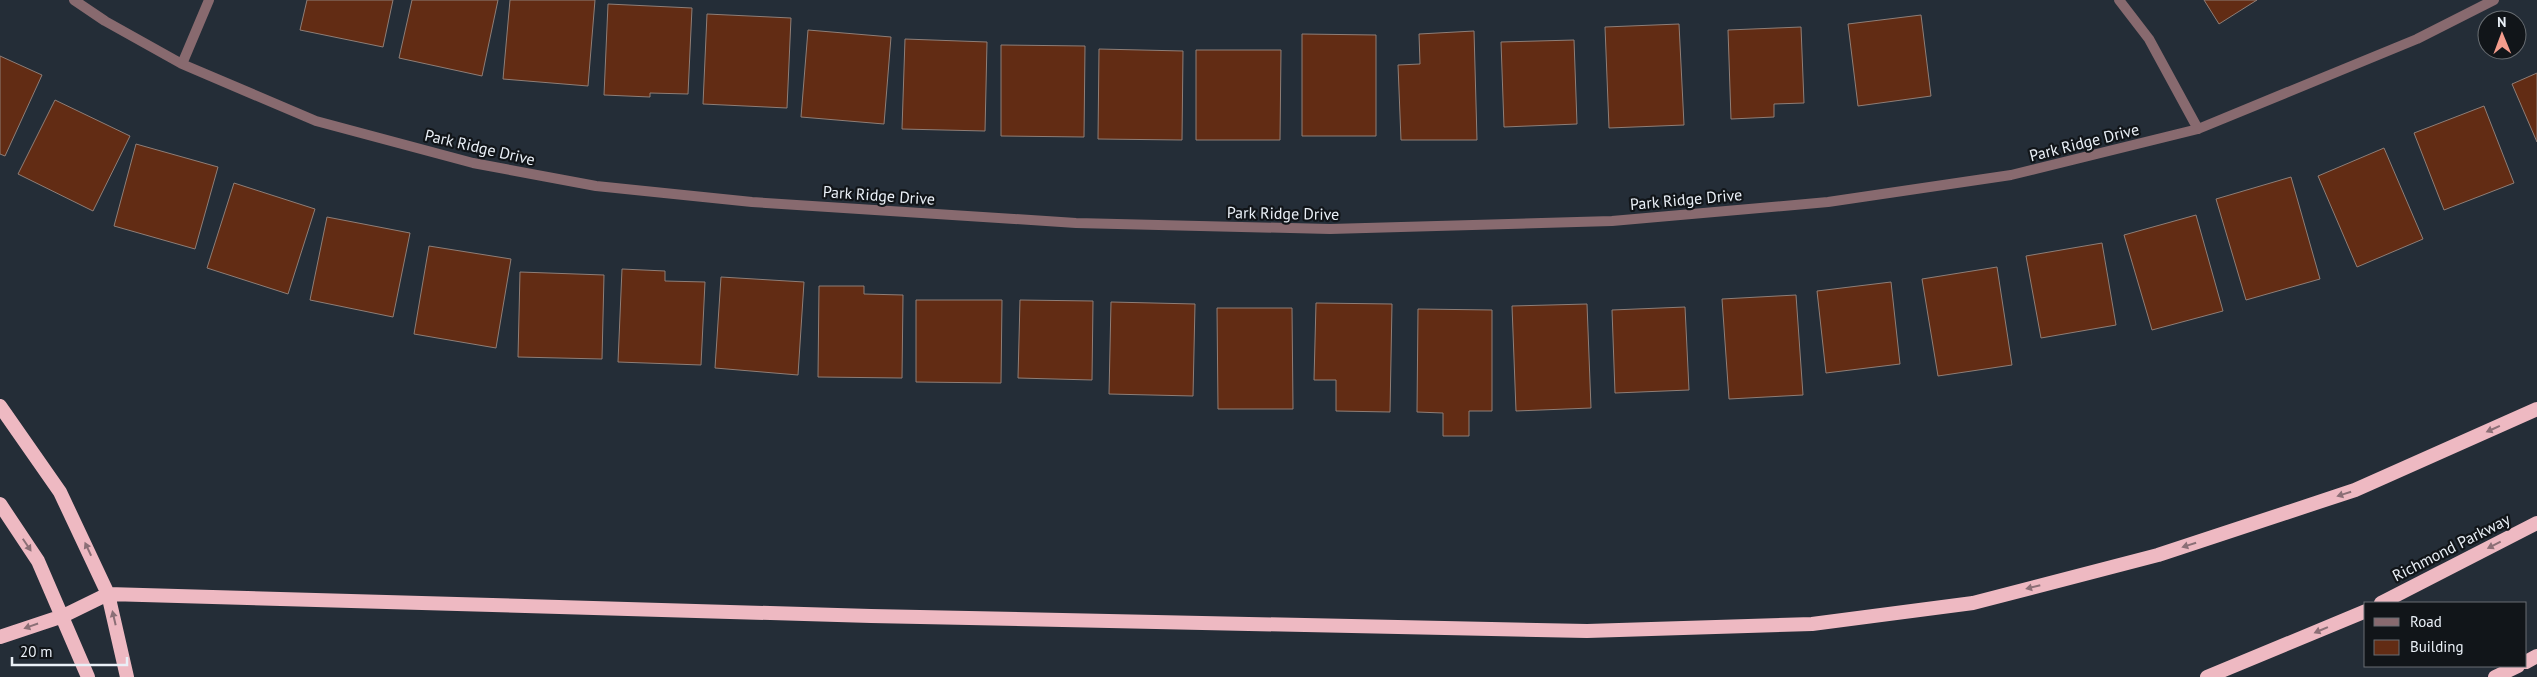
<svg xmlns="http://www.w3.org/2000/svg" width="2537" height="677" viewBox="0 0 2537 677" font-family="'PT Sans',sans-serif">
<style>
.building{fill:#622c14;stroke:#8e7e77}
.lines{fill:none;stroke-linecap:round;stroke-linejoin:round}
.minor{stroke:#886a6f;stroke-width:10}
.trunk{stroke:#eeb9c2;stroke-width:14}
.oneway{fill:#8b6f76}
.labels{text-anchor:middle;stroke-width:4.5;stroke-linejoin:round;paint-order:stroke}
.street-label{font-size:16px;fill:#eaf0f7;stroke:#111519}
</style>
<rect width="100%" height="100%" fill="#242d37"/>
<path class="building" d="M307,0H393L383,47L300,30Z
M412,0H498L482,76L399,58Z
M510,0H595L588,86L503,79Z
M2204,0H2257L2219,24Z
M608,4L692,8L688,94L650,93V97L604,95Z
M707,14L791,18L787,108L703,104Z
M1921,15L1931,96L1858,106L1848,24Z
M1679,24L1684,125L1609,128L1605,27Z
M1801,27L1804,103L1774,104V117L1731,119L1728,30Z
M808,30L891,37L884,124L801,117Z
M1474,31L1477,140H1401L1398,65L1420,64L1419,34Z
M1302,34L1376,35V136H1302Z
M905,39L987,42L985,131L902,129Z
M1574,40L1577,124L1504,127L1501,42Z
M1001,45L1085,46L1084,137L1001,136Z
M1099,49L1183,51L1182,140L1098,139Z
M1196,50H1281L1280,140H1196Z
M0,56L42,75L5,156L0,154Z
M2537,73V142L2512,84Z
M55,100L130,136L93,211L18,174Z
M2484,106L2514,183L2444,210L2414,133Z
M136,144L218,167L195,249L114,226Z
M2384,148L2423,239L2357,267L2318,176Z
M2291,177L2320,279L2246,300L2216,199Z
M234,183L315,209L288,294L207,268Z
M2196,215L2223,311L2152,330L2124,235Z
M327,217L410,233L393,317L310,300Z
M2102,243L2116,325L2041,338L2026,256Z
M429,246L511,259L496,348L414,334Z
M1997,267L2012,365L1938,376L1922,279Z
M622,269L665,271V281L705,282L701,365L618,362Z
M520,272L604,275L602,359L518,357Z
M721,277L804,282L798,375L715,368Z
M1891,282L1900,364L1826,373L1817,291Z
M819,286H864V294L903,295L902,378L818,377Z
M1796,295L1803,395L1729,399L1722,299Z
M916,300H1002L1001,383L916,382Z
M1020,300L1093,301L1092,380L1018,378Z
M1111,302L1195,304L1193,396L1109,394Z
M1316,303L1392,304L1390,412L1336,411V380H1314Z
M1587,304L1591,408L1516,411L1512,306Z
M1685,307L1689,390L1615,393L1612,310Z
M1217,308H1292L1293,409H1218Z
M1418,309L1492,310V411H1469V436H1443V413L1417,412Z"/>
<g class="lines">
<path class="minor" d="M74,0L105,21L182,64L316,121L473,163L596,186L752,202L1076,223L1330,229L1612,221L1828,202L2011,175L2198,129L2417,39L2494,0
M2119,0L2149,39L2198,129
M182,64L209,0"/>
<path class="trunk" d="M0,406L60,492L108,594L127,677
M0,504L38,561L88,677
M2381,603L2537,523
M0,637L63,616L108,594L871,616L1587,631L1812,624L1973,603L2158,555L2355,490L2537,409
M2526,662L2537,656
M2207,677L2366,611
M2495,677L2518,666"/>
</g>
<defs><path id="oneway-solid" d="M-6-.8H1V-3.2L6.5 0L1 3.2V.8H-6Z" transform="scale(1.25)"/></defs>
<g class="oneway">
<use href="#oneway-solid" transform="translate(2493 429) rotate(156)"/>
<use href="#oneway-solid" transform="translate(2344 494) rotate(162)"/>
<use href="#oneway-solid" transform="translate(27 545) rotate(56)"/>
<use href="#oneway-solid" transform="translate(2189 545) rotate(162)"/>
<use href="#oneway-solid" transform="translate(2494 545) rotate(153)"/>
<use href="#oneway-solid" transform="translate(88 549) rotate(-115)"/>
<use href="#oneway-solid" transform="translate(2033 587) rotate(166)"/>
<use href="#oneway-solid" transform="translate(114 618) rotate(-103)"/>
<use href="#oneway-solid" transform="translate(31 626) rotate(161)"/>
<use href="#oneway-solid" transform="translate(2321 630) rotate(157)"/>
</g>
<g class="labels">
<g class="street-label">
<text transform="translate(2084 142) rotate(-14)" y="6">Park Ridge Drive</text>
<text transform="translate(480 147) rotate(13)" y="6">Park Ridge Drive</text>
<text transform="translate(879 195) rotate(4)" y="6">Park Ridge Drive</text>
<text transform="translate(1686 199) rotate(-5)" y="6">Park Ridge Drive</text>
<text transform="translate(1283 213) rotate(1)" y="6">Park Ridge Drive</text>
<text transform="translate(2451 547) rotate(-27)" y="6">Richmond Parkway</text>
</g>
</g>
<rect x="2364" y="602" width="162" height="65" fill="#111519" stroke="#686d72"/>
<rect x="2374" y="618" width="25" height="8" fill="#886a6f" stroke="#686d72"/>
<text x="2410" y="627" font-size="15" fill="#eaf0f7">Road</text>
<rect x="2374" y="640" width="25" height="15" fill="#622c14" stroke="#686d72"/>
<text x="2410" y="652" font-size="15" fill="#eaf0f7">Building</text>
<g transform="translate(2502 35) rotate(359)"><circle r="24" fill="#111519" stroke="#686d72"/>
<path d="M0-4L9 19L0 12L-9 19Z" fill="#f49d8d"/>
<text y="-8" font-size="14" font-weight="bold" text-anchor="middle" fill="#eaf0f7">N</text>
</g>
<path d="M12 657v8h115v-8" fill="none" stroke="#eaf0f7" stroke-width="2.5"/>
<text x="20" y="657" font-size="15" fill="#eaf0f7" stroke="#111519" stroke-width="4" paint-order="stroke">20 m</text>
</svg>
